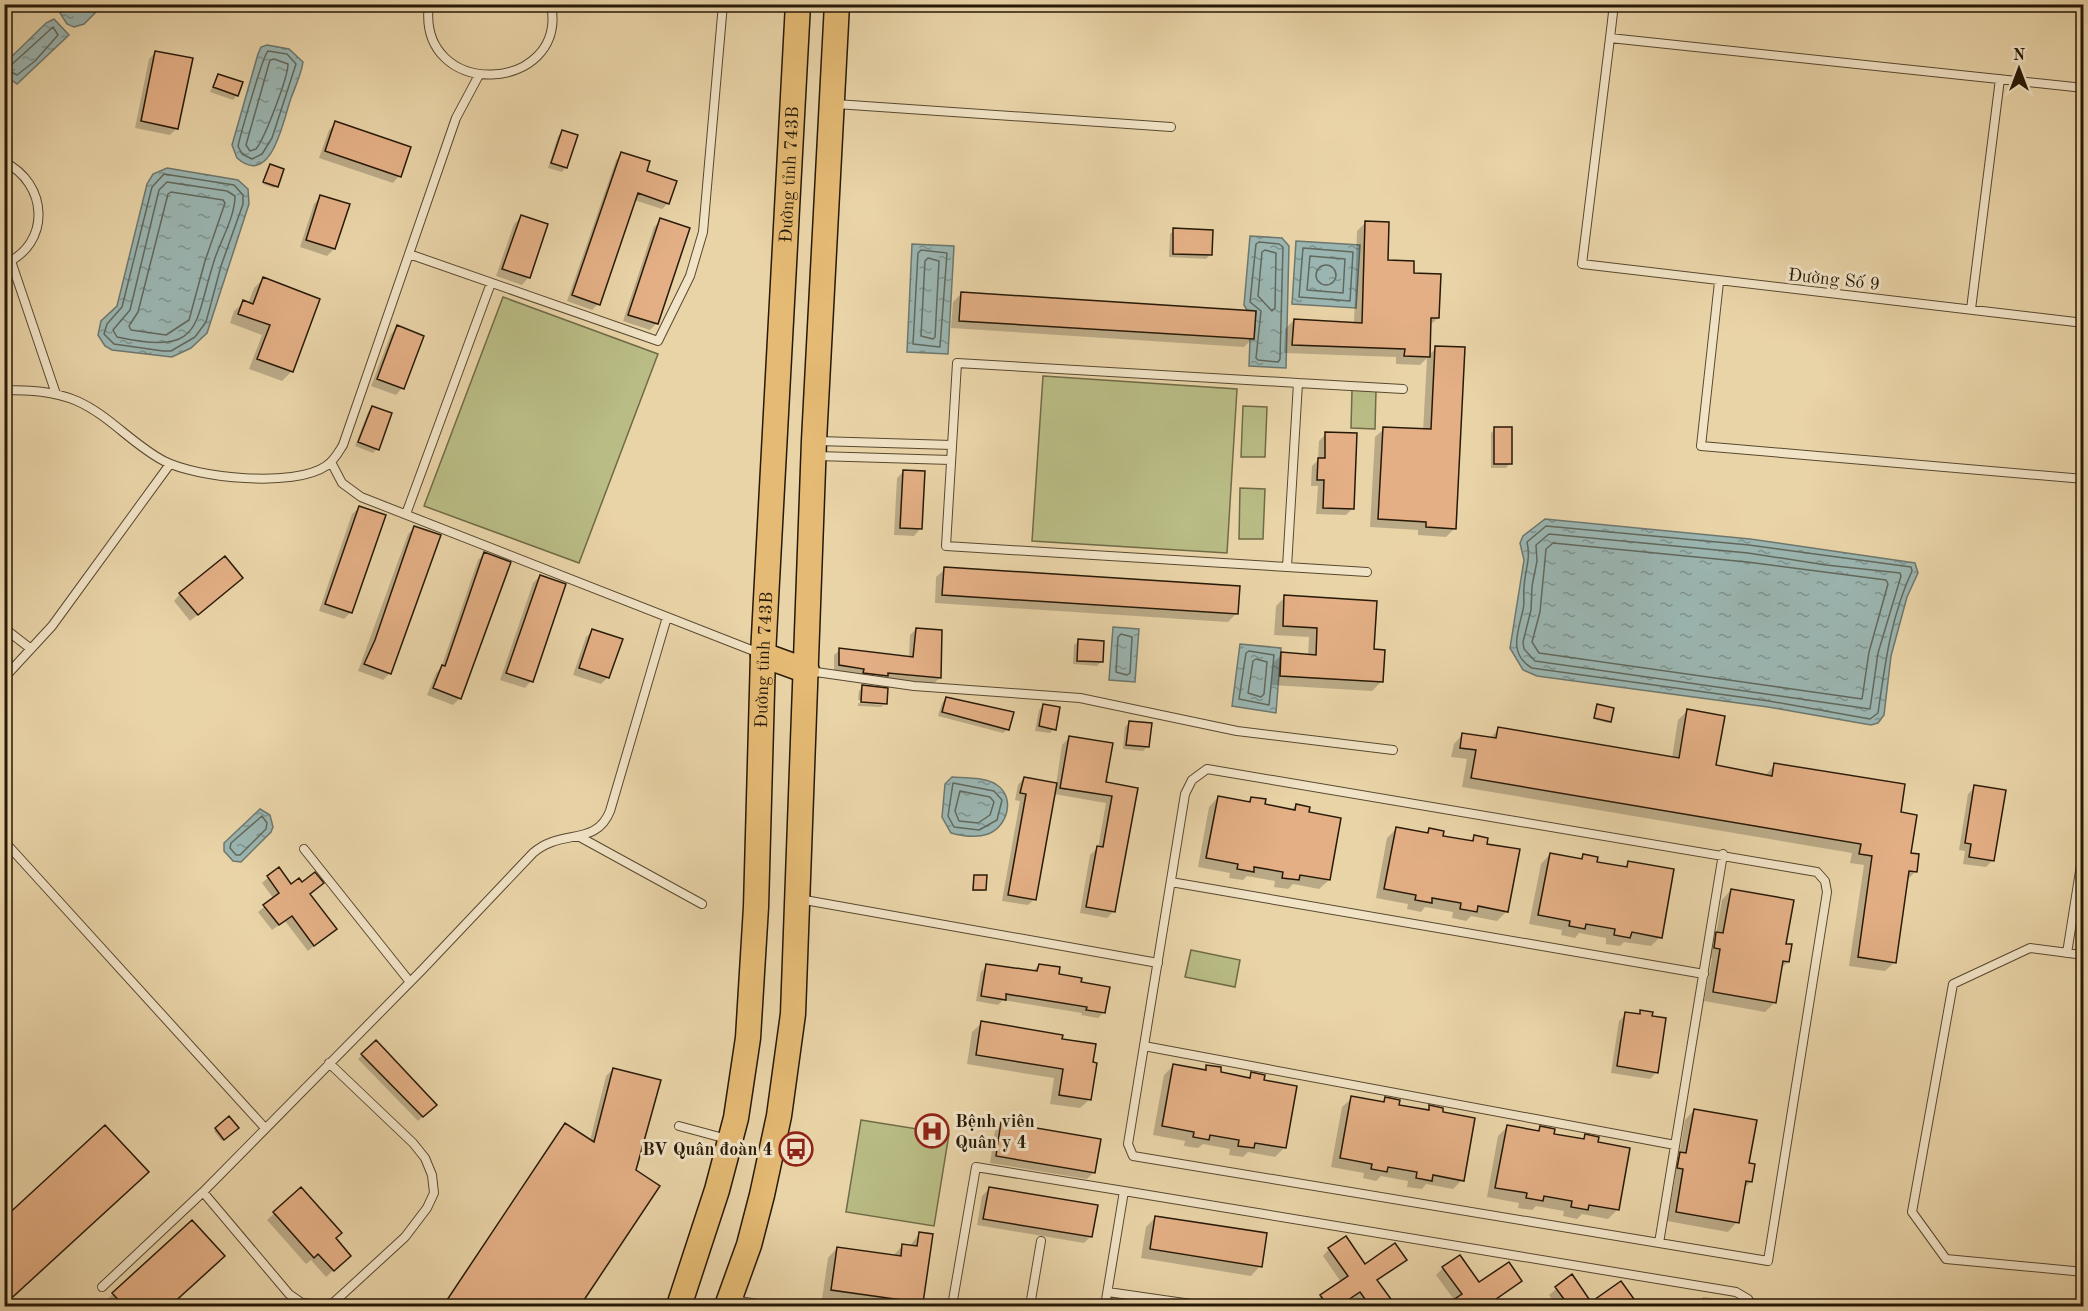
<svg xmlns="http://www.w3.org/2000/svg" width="2088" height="1311" viewBox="0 0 2088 1311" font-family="'Old Standard TT',serif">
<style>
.green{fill:#b9bc85;stroke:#706a46;stroke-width:1.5}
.water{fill:url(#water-ripples);stroke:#6d776e;stroke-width:1.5}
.shadow{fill:#0003}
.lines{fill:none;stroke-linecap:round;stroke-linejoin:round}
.shore{stroke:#61685c;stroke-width:1.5}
.building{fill:#e4af85;stroke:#271907;stroke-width:1.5}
.lane-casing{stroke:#58482f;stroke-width:10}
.primary-casing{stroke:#271907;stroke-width:27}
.lane{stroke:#f1e3c6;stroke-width:8}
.primary{stroke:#e4ba74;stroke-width:24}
.labels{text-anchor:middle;stroke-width:6;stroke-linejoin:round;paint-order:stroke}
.street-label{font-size:18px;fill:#271907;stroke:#f1e3c6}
.poi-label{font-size:18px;font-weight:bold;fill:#271907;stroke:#f1e3c6;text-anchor:start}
</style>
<defs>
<pattern id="water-ripples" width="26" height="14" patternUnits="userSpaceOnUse" patternTransform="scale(1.5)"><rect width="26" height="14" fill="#9bb6b2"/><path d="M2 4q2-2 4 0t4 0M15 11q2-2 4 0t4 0" fill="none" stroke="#7e938f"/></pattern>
</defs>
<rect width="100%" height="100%" fill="#e9d4a8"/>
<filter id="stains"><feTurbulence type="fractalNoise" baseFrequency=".00333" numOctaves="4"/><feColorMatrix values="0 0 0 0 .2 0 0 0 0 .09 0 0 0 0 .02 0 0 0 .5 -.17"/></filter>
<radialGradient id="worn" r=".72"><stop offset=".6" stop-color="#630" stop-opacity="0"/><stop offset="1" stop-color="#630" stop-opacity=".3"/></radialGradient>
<path class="green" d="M503,297L658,354L579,563L424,506Z
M1043,376L1237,389L1227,553L1032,541Z
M1352,390L1376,391L1375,429L1351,428Z
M1243,406L1267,407L1265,457H1241Z
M1240,488L1265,489L1263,539H1239Z
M1191,950L1240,960L1235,987L1185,977Z
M861,1120L949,1134L934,1226L846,1212Z"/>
<path class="water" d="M70,4H103V5L84,24L74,27L67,24L60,13Z
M54,19L69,35L17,84L5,75V63L46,23Z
M267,45L289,49L303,62C301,75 296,85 291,98C284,117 272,189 237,158L232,145L258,54L261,47Z
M167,168L238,180L248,189L249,204L207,333L191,348L172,357L112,350L105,346L98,335L101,321L117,306L147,184L153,174Z
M1250,236L1282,238L1289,246L1286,368L1249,366L1250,339H1254L1256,311L1247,310L1244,305Z
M1296,241L1360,245L1356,308L1292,304Z
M912,244L954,246L948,354L907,352Z
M1545,519L1750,539L1915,563L1918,573L1907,597L1891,656L1884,715L1878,723L1871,725L1768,707L1537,676L1523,670L1510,648L1524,560L1520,543L1523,536Z
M1113,627L1139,629L1135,682L1109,680Z
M1240,644L1281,648L1276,713L1232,706Z
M952,777C965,778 986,777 997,785C1016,798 1007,827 988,834C977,838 962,836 951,833L942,817L945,784Z
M260,809L270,815L273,827L271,832L241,862L233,861L224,851V843Z"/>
<path class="shadow" d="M156,52L177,128L170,135L135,128L149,59Z
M218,75L237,95L233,100L210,92Z
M336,123L399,176L393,183L319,158L329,130Z
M563,132L566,167L562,172L548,168L558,136Z
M622,154L645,172L668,203L662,209L634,200L598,304L592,310L567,301L616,160Z
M270,165L276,186L274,188L263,184Z
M321,197L348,205L334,249L327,256L300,247L314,204Z
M521,217L546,225L528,278L522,285L496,276L514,224Z
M661,220L657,323L650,330L623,321L654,227Z
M1366,222L1386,262L1412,274L1438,318L1429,326V355L1436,348L1455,528L1446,537L1418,535V530L1370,527L1375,437L1384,429L1423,431L1427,358L1420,365L1396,364V357L1284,353L1285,329L1294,320L1354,324L1357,231Z
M1174,230L1211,254L1206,259L1169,257L1170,234Z
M263,279L292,371L282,381L249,369L262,335L230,323L234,311L244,302L248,304L254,288Z
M961,294L1252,339L1244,347L951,328L953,302Z
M398,327L402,388L396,395L371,386L391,334Z
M372,408L377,449L373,453L355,446L368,412Z
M1495,429L1510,463L1506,468H1491V433Z
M1326,434L1353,508L1346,515L1316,514L1318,486H1311L1312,466L1318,460L1319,441Z
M904,471L920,529L914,536L894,535L897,478Z
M359,508L351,612L344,619L319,611L352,514Z
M414,528L390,673L383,680L358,671L408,534Z
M484,554L460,698L453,705L427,695L436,673L441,668L478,560Z
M945,569L1236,614L1228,622L935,603L936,577Z
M540,576L531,681L525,688L500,680L533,583Z
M235,584L190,621L174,601L180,594Z
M1285,597L1372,651L1381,682L1372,691L1271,685L1273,663L1282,654L1308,656L1309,637L1274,635L1276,606Z
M916,629L940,678L934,683L858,678L859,674L834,670V655L840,650L909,658L910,635Z
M593,631L608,677L601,684L573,675L586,637Z
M1079,641L1101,662L1097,666L1073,664L1074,645Z
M863,686L886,703L881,707L858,706V703L884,705V702L858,700L859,691Z
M946,698L1008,729L1003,733L938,716L942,703Z
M1044,705L1054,729L1050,733L1035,731L1039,710Z
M1597,706L1610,721L1608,723L1593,719Z
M1687,711L1715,766L1765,776L1775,764L1899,814L1915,872L1906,881L1895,962L1885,971L1849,966L1864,865L1850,863L1852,853L1462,787L1467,759L1451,757L1454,744L1463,734L1489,739L1499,729L1672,758L1678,720Z
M1130,722L1147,747L1143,751L1123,749L1125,727Z
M1069,738L1104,784L1136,789L1114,911L1107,918L1080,913L1090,855L1098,848L1106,803L1054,794L1035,899L1028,905L1002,901L1020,801L1015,800L1018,785L1024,778L1056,785L1062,745Z
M1975,787L1993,860L1986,867L1963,864L1965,851L1959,850L1968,794Z
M1218,797L1247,803L1251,798L1263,806L1291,811L1296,805L1307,813L1329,880L1319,889L1293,884L1288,889L1274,887L1275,881L1247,876L1243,880L1229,878L1230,873L1198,867L1209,807Z
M1396,829L1425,834L1429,829L1441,837L1470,842L1474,837L1485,845L1507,911L1497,921L1471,916L1466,921L1452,918L1453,912L1425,907L1421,912L1407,909L1408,904L1376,898L1387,838Z
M1550,854L1579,860L1583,856L1595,863L1623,868L1628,863L1660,937L1651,946L1624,942L1620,946L1606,944V938L1579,933L1575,938L1561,935L1562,930L1529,924L1541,864Z
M278,869L291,886L301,885L335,929L308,951L285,921L272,930L258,912L274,899L262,883Z
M974,876L984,890L983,891H972Z
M1731,890L1785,945L1788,962L1780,969L1775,1002L1765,1012L1704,1001L1712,958L1705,957L1707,943L1716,935L1722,900Z
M1039,965L1057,976L1079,983L1104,1012L1098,1018L1081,1015L1082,1013L1003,1000L998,1005L976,1001L981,972L987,966L1032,972Z
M1641,1011L1651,1017L1657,1072L1650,1079L1611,1073L1619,1021L1626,1014L1637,1015Z
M982,1023L1060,1040L1090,1099L1080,1108L1050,1104L1054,1078L967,1064L972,1032Z
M376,1042L435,1105L418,1121L358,1059Z
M1174,1065L1202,1071L1207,1066L1219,1074L1247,1079L1252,1074L1263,1081L1284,1148L1275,1157L1248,1152L1243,1157L1229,1155L1230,1149L1203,1144L1198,1148L1184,1146L1185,1141L1153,1135L1164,1075Z
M613,1069L634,1170L658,1186L578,1306H443L559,1132L566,1125L590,1141L606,1076Z
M1352,1098L1381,1103L1385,1099L1397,1106L1426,1111L1430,1107L1462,1180L1453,1189L1426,1184L1422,1189L1407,1187L1408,1181L1381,1176L1376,1181L1363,1178L1364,1173L1331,1167L1342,1107Z
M1694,1110L1748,1165L1751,1182L1743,1189L1737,1222L1728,1232L1667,1221L1675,1178L1669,1177L1671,1163L1679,1156L1685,1120Z
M229,1118L237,1128L222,1141L214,1131Z
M1002,1124L1094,1172L1087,1179L990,1163L995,1131Z
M1507,1127L1536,1132L1540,1128L1552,1135L1581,1140L1585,1136L1596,1143L1618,1209L1608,1219L1582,1214L1577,1219L1563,1216L1564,1211L1536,1206L1532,1210L1518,1208L1519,1203L1487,1197L1498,1136Z
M301,1189L334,1239L342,1262L326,1277L311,1260L306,1264L267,1220Z
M989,1189L1091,1236L1084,1243L977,1225L982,1196Z
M1155,1218L1260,1266L1251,1276L1141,1258L1146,1227Z
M192,1222L214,1266L169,1306H106L103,1303L113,1294Z
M919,1234L922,1303L918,1306H873L822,1299L828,1258L837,1248L893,1256L903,1245L910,1246Z
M1329,1249L1365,1266L1405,1259L1376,1281L1394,1306H1358L1352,1298L1340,1306H1316L1314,1303L1321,1296L1341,1282L1323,1256Z
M1443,1268L1479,1285L1520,1281L1492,1303L1494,1306H1447L1455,1301L1436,1275Z
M1572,1276L1591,1304L1632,1299L1624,1306H1557L1549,1295Z
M1703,1297L1722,1299L1721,1306H1694Z"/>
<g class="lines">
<path class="shore" d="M53,27L58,35L35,61L17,75L9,71V67Z
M268,51L287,54L296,64L272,138L262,154L252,159L242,154L238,146C241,133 263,55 268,51Z
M274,59L288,64C288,77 265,138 256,149L250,151L246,145C254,117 262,88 270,60Z
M164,174L234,185L243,195V204L221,266L206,322L195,337L171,351H163L114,344L104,334L107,324L122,307L152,187Z
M167,182L227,191L235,196C235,216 222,238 215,258C193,325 205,356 117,337L113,330L130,310L159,190Z
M171,192L223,200L225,203L205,261L189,320L166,335L131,330L129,326L138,312L168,194Z
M1259,242L1279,244L1283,247L1280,359L1278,362L1258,360L1256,358L1261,311L1250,302L1256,244Z
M1303,248L1353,252L1350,301L1299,297Z
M921,250L947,253L940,347L913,344L918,253Z
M1265,250L1276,253L1275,308L1272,311L1258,296L1262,252Z
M1310,256L1345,259L1343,293L1307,290Z
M928,258L939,261L935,337L933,339L921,336L925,261Z
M1316 275a10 10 0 1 1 20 0a10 10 0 1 1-20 0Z
M1546,526L1749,545L1911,567L1912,571C1891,616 1885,664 1878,713L1870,719L1769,701L1532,668C1508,654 1518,632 1523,610C1525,603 1523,595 1524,587C1525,570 1531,559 1527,542Z
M1549,534L1748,553L1826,565L1900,573L1901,576L1878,653L1870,709L1535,661L1524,649L1523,642L1531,610L1532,586L1537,561L1536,545Z
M1553,543L1747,562L1886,580L1888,584L1869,652L1862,699L1539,653L1532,642L1540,612L1546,549Z
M1121,634L1132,637L1130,673L1127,675L1116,672L1118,637Z
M1249,651L1274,655L1269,705L1239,699L1246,653Z
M1256,659L1267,662L1264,694L1261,697L1248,693L1253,661Z
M953,783L994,791L1002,800L997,820L979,830L954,827L948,816Z
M960,791L990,797L994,802L990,815L978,823L959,821L955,811Z
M262,816L267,823L266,829L240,855H236L230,848L231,843Z"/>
</g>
<path class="building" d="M155,51L193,58L178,129L141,121Z
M218,74L243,82L238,96L213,87Z
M335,121L411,147L401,177L325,151Z
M562,130L578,135L567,168L551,163Z
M621,152L650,161L647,171L677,181L669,204L638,193L600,305L572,295Z
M270,164L284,169L278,187L263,182Z
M320,195L350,204L335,249L306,240Z
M521,215L548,224L530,278L502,269Z
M660,218L690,228L658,324L628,315Z
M1365,221L1389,222L1388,260L1414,261V273L1441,274L1439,318H1431L1430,357L1404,356L1405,349L1292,345L1294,319L1362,323Z
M1173,228L1213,230L1212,255L1173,254Z
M263,277L320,299L293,372L257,359L270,325L238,314L243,300L253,304Z
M961,292L1256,311L1254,339L959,321Z
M397,325L424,336L404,389L377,379Z
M1435,346L1465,347L1456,529L1426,527V522L1378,519L1383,427L1431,429Z
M372,406L392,413L379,450L358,442Z
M1494,427H1512V464H1494Z
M1325,432L1357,433L1354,509L1323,508L1324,480H1317L1318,458H1325Z
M903,470L925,471L922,529L900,528Z
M359,506L386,515L352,613L325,604Z
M414,526L441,535L391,674L364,664L375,640Z
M484,552L511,562L461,699L433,688L442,665L445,666Z
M225,556L243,578L198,615L179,593Z
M944,567L1240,586L1238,614L942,595Z
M540,575L566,584L533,682L506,673Z
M1284,595L1377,601L1374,649L1385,650L1383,682L1280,676L1281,652L1316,655L1317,628L1283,626Z
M916,628L942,630L941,678L888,673V676L863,673L864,669L839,665V648L913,657Z
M592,629L623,639L609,678L579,668Z
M1078,639L1104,641L1103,662L1077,661Z
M862,685L888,688L887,704L861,702Z
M946,697L1014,712L1009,730L942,712Z
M1043,704L1060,707L1056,730L1039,726Z
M1597,704L1614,708L1611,722L1594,718Z
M1687,709L1725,716L1716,765L1772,776L1774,763L1905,784L1901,812L1917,815L1911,853L1919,854L1917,872L1909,871L1896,963L1858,957L1872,856L1859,854L1861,844L1471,778L1476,750L1460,748L1462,733L1496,738L1498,727L1679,758Z
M1129,721L1152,723L1149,747L1126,745Z
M1069,736L1113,743L1106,782L1138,788L1115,912L1086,907L1097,846L1103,847L1112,796L1060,788Z
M1024,777L1057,783L1036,900L1008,895L1026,794L1020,793Z
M1974,785L2006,790L1994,861L1969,857L1971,844L1965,843Z
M1218,796L1250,802L1251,797L1266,799L1265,804L1295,810L1296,804L1310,807L1309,812L1341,818L1330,880L1300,875L1299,880L1282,878L1283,872L1254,867V872L1237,869L1238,864L1206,858Z
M1396,827L1428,833L1429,828L1444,831L1443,836L1473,841L1474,835L1488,838L1487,844L1520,849L1508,912L1478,906L1477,912L1460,909L1461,903L1432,898V903L1415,900L1416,895L1384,889Z
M1550,853L1582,859L1583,854L1598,857L1597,862L1627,867L1628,861L1674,869L1662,938L1632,932L1630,938L1614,935L1615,929L1586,924L1585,929L1569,926L1570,921L1538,915Z
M279,867L291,884L299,878L302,882L315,872L324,883L310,894L337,929L314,946L292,916L279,925L263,905L279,893L267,876Z
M974,875H987L986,890H973Z
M1731,889L1794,900L1786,944H1792L1789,962L1783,961L1776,1003L1713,992L1720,949L1714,948L1716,932L1723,933Z
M986,964L1037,971L1039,964L1060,967L1059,974L1082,978L1081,982L1110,987L1105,1013L1086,1010L1087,1007L1006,994V1000L981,996Z
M1640,1010L1653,1012L1652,1016L1666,1018L1658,1073L1617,1066L1625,1012L1640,1014Z
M981,1021L1063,1035L1062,1039L1096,1044L1093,1062L1097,1063L1091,1100L1059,1095L1063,1069L976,1055Z
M376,1040L437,1105L423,1117L361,1054Z
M1173,1064L1206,1070V1065L1221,1067V1072L1250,1078L1251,1072L1265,1075L1264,1080L1297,1086L1286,1148L1255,1143L1254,1148L1238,1146L1239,1140L1210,1135L1209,1140L1193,1137L1194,1132L1162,1126Z
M613,1068L661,1080L636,1170L660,1186L580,1306H443L565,1123L594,1142Z
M1351,1096L1384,1102L1385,1097L1400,1100L1399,1105L1429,1110V1105L1443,1108V1112L1475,1118L1464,1181L1433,1175L1432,1181L1416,1178L1417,1172L1388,1167L1387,1172L1371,1169L1372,1164L1340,1158Z
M1694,1109L1757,1120L1749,1163L1755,1164L1752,1182L1746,1181L1739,1223L1676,1212L1683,1169L1677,1168L1680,1152L1686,1153Z
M229,1116L239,1128L224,1140L215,1128Z
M1001,1122L1101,1139L1095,1173L996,1156Z
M105,1125L149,1172L4,1305V1218Z
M1507,1125L1539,1131L1540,1126L1555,1129L1554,1134L1584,1139L1585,1134L1599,1137L1598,1142L1630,1148L1619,1210L1589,1205L1588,1210L1571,1207L1572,1201L1544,1196L1543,1201L1526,1198L1527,1193L1495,1188Z
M301,1187L342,1233L336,1238L351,1256L334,1271L318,1254L314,1258L273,1212Z
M989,1187L1098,1205L1092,1237L983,1219Z
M1155,1216L1267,1233L1262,1267L1150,1249Z
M192,1220L225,1256L170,1306H124L112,1293Z
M919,1232L933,1234L923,1303L831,1290L837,1247L901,1256L902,1244L917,1246Z
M1346,1236L1365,1264L1395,1243L1407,1260L1377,1280L1396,1306H1370L1360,1292L1339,1306H1328L1320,1295L1348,1276L1328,1248Z
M1460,1255L1479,1282L1509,1262L1522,1281L1486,1306H1444L1462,1294L1442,1267Z
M1572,1274L1591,1302L1621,1281L1634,1299L1623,1306H1569L1555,1287Z"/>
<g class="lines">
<g class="lane-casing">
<path id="lane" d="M429,4C416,102 569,94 551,4
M1610,38L1614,4
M2084,88L1610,38L1582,264L2084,323
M836,104L1171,127
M4,162C48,183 52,244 4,264
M409,254L658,341L690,276L703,232L723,4
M11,261L56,394
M1719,282L1701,446L2084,479
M1971,309L2000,79
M957,363L1298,383L1287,567L946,546Z
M1298,383L1403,389
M4,390C29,390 54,391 77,401C109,415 133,445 164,461C197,478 294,488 326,466C334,461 338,453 343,445L456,118L479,75
M818,441L952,445
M817,456L951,460
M331,462L342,483L361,497L759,653
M406,514L491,283
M1287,567L1367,572
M4,628L31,649
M809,671L914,686L1080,698L1237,731L1393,750
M4,678L52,626L170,464
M1207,769L1817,872L1825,881L1827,892L1768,1261L1133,1156L1128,1144L1185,794L1192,780Z
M578,836L702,904
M4,841L265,1128
M304,849L410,982
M1171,882L1704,974
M799,899L1158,963
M2067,953L2084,846
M2084,955L2030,948L1953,984L1912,1212L1946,1259L2084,1272
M1144,1046L1675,1145
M679,1126L727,1139
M203,1192L289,1294L302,1303L325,1306L332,1304L405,1237L427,1208L434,1193L432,1175L425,1158L413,1143L329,1063
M1659,1243L1723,854
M102,1287L203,1192L422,970L533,853C561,828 596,847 610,811L667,617
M1108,1292L1205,1306
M733,1300L770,1306
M952,1306L976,1167L1124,1191
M1030,1306L1041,1241
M1105,1306L1124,1191L1736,1292L1748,1299L1752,1306"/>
</g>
<g class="primary-casing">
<g id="primary">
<path d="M763,655L807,671"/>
<path id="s1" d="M679,1306L717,1190L736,1118L748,1038L756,907L763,655L798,4"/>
<path d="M727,1306L749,1245L762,1195L779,1116L793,1014L814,441L837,4"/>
</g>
</g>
<use href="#lane" class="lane"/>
<use href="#primary" class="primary"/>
</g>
<defs>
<g id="hospital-ring" transform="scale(1.725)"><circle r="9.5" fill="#f1e3c6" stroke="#8f2418" stroke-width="1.5"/><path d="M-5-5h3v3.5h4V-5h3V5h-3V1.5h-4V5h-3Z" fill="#8f2418"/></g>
<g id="bus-ring" transform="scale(1.725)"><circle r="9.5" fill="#f1e3c6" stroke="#8f2418" stroke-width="1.5"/><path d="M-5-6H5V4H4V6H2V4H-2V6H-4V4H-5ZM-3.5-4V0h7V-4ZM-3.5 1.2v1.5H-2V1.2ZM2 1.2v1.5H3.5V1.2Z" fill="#8f2418"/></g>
</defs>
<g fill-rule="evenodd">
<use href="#hospital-ring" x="932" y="1131"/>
<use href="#bus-ring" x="796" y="1149"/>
</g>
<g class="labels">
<g class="street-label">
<text dy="6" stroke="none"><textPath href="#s1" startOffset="1142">Đường tỉnh 743B</textPath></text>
<text transform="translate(1834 279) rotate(6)" y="6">Đường Số 9</text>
<text dy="6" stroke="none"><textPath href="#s1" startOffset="656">Đường tỉnh 743B</textPath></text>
</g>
<g class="poi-label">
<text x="955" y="1127">Bệnh viên<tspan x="955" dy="21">Quân y 4</tspan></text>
<text x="773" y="1155" text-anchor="end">BV Quân đoàn 4</text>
</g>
</g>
<rect width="2088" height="1311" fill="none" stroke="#e9d4a8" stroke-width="24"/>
<rect x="6" y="6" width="2076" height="1299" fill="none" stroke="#271907" stroke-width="3"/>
<rect x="12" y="12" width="2064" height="1287" fill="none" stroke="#271907" stroke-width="1.5"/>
<g transform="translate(2019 69)" stroke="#f1e3c6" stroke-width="4.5" paint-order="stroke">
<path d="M0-4.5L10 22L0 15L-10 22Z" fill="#271907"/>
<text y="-9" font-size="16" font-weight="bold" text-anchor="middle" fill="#271907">N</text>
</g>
<rect width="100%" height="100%" filter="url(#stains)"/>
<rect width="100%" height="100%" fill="url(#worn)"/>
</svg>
